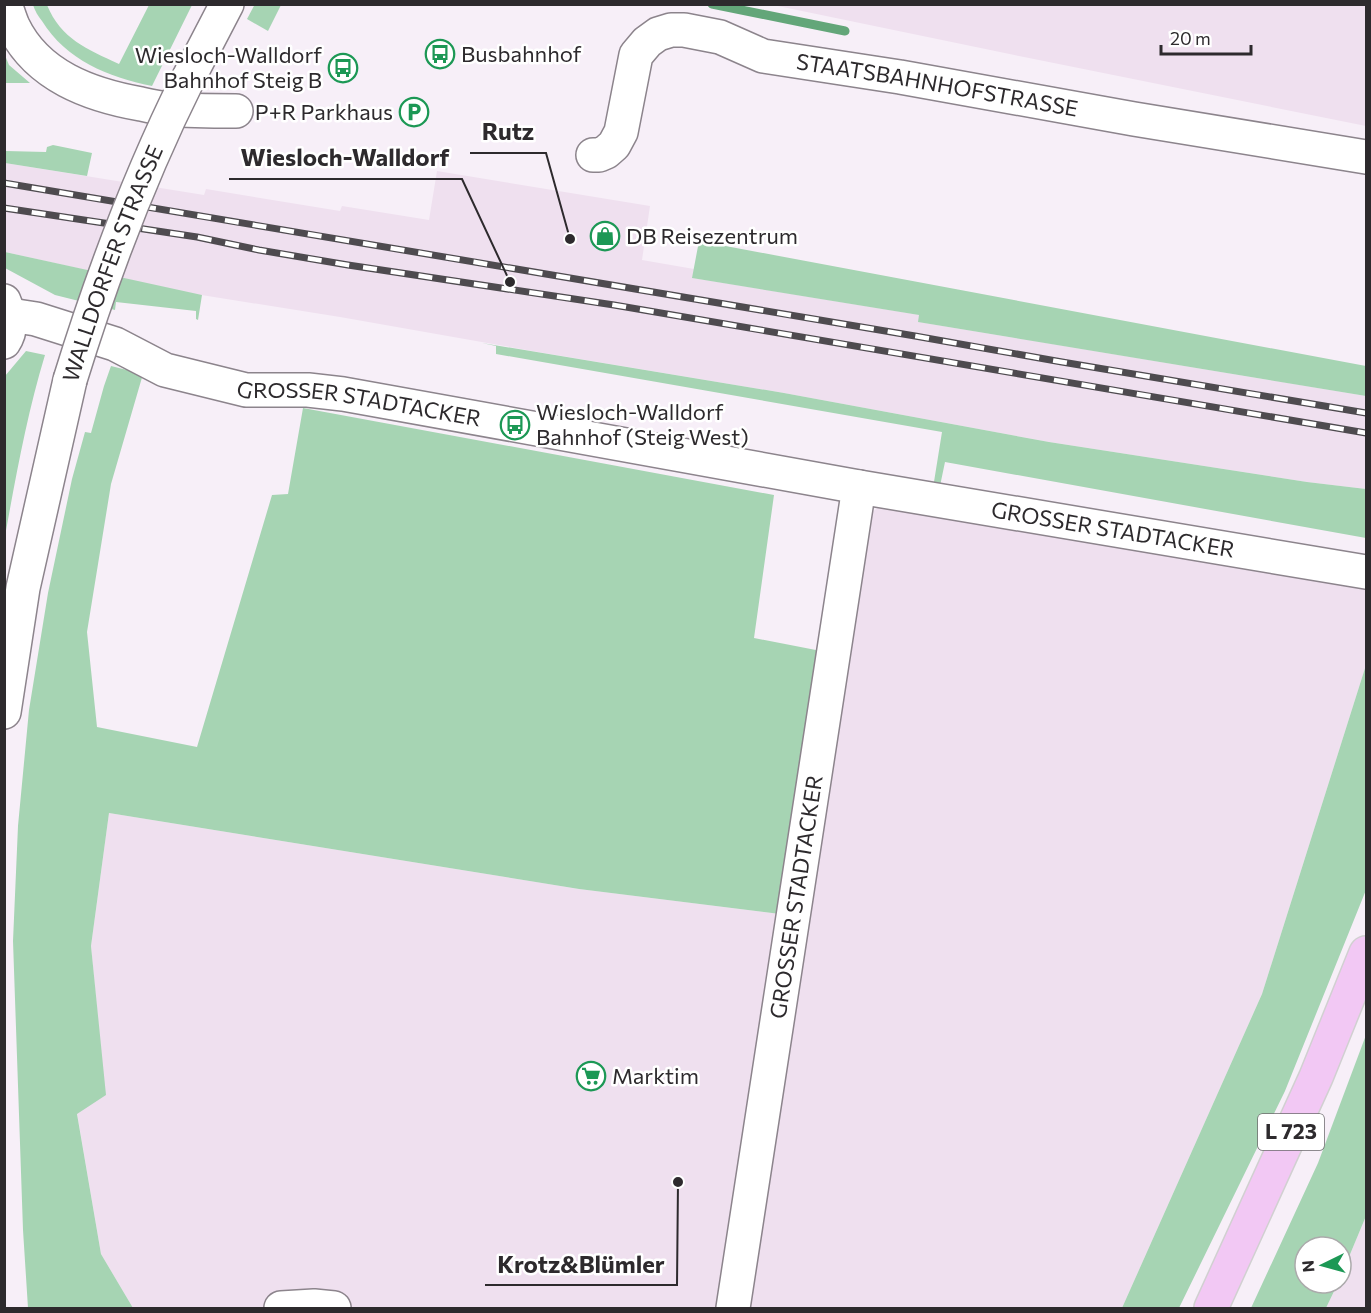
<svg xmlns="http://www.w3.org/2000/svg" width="1371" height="1313" viewBox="0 0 1371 1313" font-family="Commissioner,sans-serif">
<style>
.built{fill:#efe0ef}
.green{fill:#a6d4b3}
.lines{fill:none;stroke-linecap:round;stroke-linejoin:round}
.stream{stroke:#63a679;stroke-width:9}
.minor-casing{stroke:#8c848c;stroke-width:36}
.major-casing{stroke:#d1d0d1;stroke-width:36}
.minor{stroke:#fff;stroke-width:33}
.major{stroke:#f2c8f4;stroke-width:33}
.rail-casing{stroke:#4e4b4f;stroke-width:7}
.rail{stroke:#fff;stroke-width:4.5;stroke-dasharray:14;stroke-linecap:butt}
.minor-bridge-casing{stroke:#8c848c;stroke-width:36;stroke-linecap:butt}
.minor-bridge{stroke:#fff;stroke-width:33}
.labels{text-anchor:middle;stroke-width:5;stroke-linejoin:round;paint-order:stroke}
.shield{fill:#fff;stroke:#6c6a6c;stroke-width:1.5}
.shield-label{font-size:21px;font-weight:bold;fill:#2d2a2d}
.poi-label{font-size:22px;fill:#2d2a2d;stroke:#fff;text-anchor:start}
.street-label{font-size:22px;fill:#2d2a2d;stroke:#fff}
.leader{fill:none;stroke:#2d2a2d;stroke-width:2}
.callout-dot{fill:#2d2a2d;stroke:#fff;stroke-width:2}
.callout-label{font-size:24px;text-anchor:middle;font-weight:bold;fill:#2d2a2d;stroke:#fff;stroke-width:5;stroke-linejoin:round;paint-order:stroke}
</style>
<rect width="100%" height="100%" fill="#f7eff8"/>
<path class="built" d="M773,5H1366V126L1019,56Z
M5,163L204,195L206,189L340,211L342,206L429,220L437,171L650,206L642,260L694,269L693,278L920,315L919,322L1366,396V489L1307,482L1049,442L784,393L544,353L340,317L189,293L5,252Z
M886,501L1366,581V665L1262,994L1122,1308H133L101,1254L77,1113L105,1095L91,946L109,813L579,889L780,914L839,539Z
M1366,1216V1308H1326L1338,1283H1341V1276Z"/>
<path class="green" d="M255,4L281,5L268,31L247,19Z
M33,5H47C61,39 87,49 119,64L149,5H192L152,86C108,77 66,60 42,21C38,16 35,11 33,5Z
M4,53L9,65L30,83H6V79L4,78Z
M5,138H6V151L46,152L47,147L53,145L92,153L87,176L5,163Z
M699,241L1366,366V396L918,322L919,315L692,278Z
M5,252L202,295L198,320L196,319V311L116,302L115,310L55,295L5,268Z
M482,343L784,393L1049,442L1307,482L1366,489V538L945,462L940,486L933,488L942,432L496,354V346Z
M26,351L45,355C27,414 16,476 5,536V376Z
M111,366L143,374L111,484L87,632L97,727L197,747L272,495L288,494L303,408L774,495L754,638L821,651L780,914L579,889L109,813L91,946L106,1095L77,1114L101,1254L133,1308H28L23,1230L13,941L18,826L29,710L48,593L72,479L85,432L91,433L104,386Z
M1366,665V890L1285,1091L1179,1308H1122L1262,994Z
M1366,1035V1216L1341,1276V1247H1305V1283H1338L1326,1308H1251L1318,1163Z"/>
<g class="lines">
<path class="stream" d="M712,4L845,31"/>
<g class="minor-casing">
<g id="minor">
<path d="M5,4C8,12 10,19 13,26C37,76 90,95 141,104C150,106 159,108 168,109C190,111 213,111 236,111"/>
<path d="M188,79L227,4"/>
<path id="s1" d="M593,155H599L606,152L614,145L621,132L636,55L647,42L658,34L671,30H684L720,37L763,56L900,77L1134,119L1366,157"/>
<path d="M4,301C10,315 13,329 4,342"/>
<path id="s2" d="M10,315L36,319L115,344L165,370L246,390H308L343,394L859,487L1366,572"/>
<path d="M4,712L23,588L70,380"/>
<path d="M281,1308L314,1306L334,1308"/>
<path id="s3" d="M733,1308L859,487"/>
</g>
</g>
<g class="major-casing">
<path id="major" d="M1211,1308L1316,1077L1366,953"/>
</g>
<use href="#minor" class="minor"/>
<use href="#major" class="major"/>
<g class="rail-casing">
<path id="rail" d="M4,183L915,336L1062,362L1366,413
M4,208L197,237L259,250L348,265L614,305L1366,433"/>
</g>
<use href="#rail" class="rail"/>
<g class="minor-bridge-casing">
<g id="minor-bridge">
<path id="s4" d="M70,380C102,276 139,177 188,79"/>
</g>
</g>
<use href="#minor-bridge" class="minor-bridge"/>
</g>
<defs>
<g id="bus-ring" transform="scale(1.5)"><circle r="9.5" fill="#fff" stroke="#1c9855" stroke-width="1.5"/><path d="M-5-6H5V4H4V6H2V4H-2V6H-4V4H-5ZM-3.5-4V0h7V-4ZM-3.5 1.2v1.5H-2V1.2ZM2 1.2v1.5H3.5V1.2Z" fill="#1c9855"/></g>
<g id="parking-ring" transform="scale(1.5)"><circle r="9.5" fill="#fff" stroke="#1c9855" stroke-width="1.5"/><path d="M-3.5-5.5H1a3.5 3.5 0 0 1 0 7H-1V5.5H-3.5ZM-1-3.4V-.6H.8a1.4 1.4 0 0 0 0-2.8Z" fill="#1c9855"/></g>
<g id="shop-ring" transform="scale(1.5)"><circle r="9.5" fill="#fff" stroke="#1c9855" stroke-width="1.5"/><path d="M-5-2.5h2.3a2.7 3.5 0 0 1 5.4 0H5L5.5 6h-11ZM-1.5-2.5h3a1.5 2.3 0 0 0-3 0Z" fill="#1c9855"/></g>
<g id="supermarket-ring" transform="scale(1.5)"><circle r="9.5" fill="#fff" stroke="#1c9855" stroke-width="1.5"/><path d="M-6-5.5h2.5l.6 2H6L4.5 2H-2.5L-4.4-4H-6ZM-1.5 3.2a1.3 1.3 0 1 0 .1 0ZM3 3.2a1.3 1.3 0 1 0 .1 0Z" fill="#1c9855"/></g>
</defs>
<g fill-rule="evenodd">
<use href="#bus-ring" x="440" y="54"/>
<use href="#bus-ring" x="343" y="68"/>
<use href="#parking-ring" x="414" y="112"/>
<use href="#shop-ring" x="605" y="236"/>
<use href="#bus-ring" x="515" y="425"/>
<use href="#supermarket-ring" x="591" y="1076"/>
</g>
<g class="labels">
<rect class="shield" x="1258" y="1114" width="66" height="36" rx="4.5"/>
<g class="shield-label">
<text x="1291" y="1139">L 723</text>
</g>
<g class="poi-label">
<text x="461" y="62">Busbahnhof</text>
<text x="322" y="63" text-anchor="end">Wiesloch-Walldorf<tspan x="322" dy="25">Bahnhof Steig B</tspan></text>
<text x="393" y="120" text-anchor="end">P+R Parkhaus</text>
<text x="626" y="244">DB Reisezentrum</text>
<text x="536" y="420">Wiesloch-Walldorf<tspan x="536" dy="25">Bahnhof (Steig West)</tspan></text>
<text x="612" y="1084">Marktim</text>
</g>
<g class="street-label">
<text dy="8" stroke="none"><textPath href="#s1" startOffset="435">STAATSBAHNHOFSTRASSE</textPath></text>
<text dy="8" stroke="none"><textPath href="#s4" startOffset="124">WALLDORFER STRASSE</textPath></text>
<text dy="8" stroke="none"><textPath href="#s2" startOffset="363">GROSSER STADTACKER</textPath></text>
<text dy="8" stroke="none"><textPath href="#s2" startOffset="1128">GROSSER STADTACKER</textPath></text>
<text dy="8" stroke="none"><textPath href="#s3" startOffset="416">GROSSER STADTACKER</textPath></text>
</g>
</g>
<path class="leader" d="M570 239L546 153H470M510 282L462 179H229M678 1182L677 1285H485"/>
<g class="callout-dot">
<circle cx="570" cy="239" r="6"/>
<circle cx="510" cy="282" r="6"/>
<circle cx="678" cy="1182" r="6"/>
</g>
<g class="callout-label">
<text x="508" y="140">Rutz</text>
<text x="345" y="166">Wiesloch-Walldorf</text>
<text x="581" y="1273">Krotz&amp;Blümler</text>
</g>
<rect width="1371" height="1313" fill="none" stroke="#2d2a2d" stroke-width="12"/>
<g transform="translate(1323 1265) rotate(265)"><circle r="28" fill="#ffffff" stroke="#abaaab" stroke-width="1.5"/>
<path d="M0-4.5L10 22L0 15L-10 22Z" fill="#1c9855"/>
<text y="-9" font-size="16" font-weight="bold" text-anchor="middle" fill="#2d2a2d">N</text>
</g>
<path d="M1161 45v9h90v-9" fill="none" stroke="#2d2a2d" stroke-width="3"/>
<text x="1170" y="45" font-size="18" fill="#2d2a2d" stroke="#ffffff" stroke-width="4.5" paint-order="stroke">20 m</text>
</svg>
